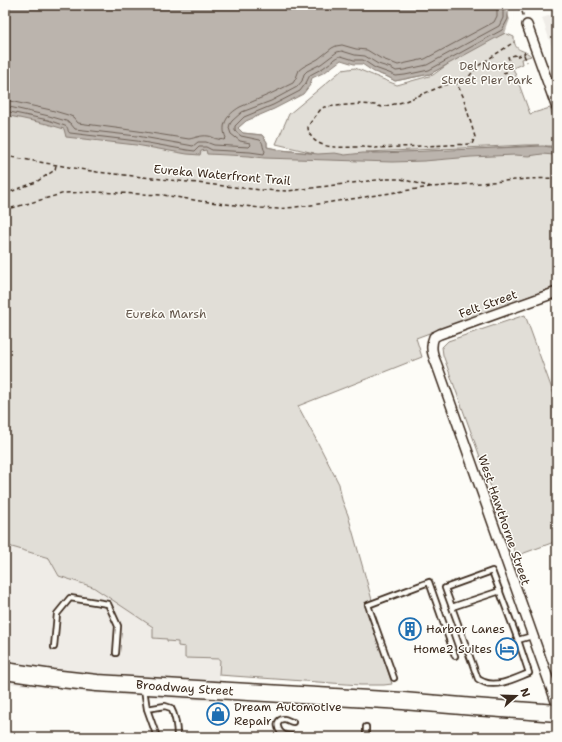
<svg xmlns="http://www.w3.org/2000/svg" width="562" height="742" viewBox="0 0 562 742" font-family="'Shantell Sans',sans-serif">
<style>
.built{fill:#efece7}
.green{fill:#e1ded7;stroke:#8e847a;fill-rule:evenodd}
.water{fill:#bbb4ad;stroke:#887d74}
.pier{fill:#fdfcf7}
.lines{fill:none;stroke-linecap:round;stroke-linejoin:round}
.shore{stroke:#6e6157;stroke-width:1}
.lane-casing{stroke:#3b2a1e;stroke-width:8}
.street-casing{stroke:#3b2a1e;stroke-width:12}
.highway-casing{stroke:#3b2a1e;stroke-width:19}
.path{stroke:#3b2a1e;stroke-width:1.5;stroke-dasharray:4 3;stroke-linecap:butt}
.lane{stroke:#fdfcf7;stroke-width:4.5}
.street{stroke:#fdfcf7;stroke-width:9}
.highway{stroke:#fdfcf7;stroke-width:16}
.labels{text-anchor:middle;stroke-width:3;stroke-linejoin:round;paint-order:stroke}
.park-label{font-size:12px;fill:#64574c;stroke:#fdfcf7}
.street-label{font-size:12px;fill:#3b2a1e;stroke:#fdfcf7}
.poi-label{font-size:12px;fill:#3b2a1e;stroke:#fdfcf7;text-anchor:start}
</style>
<rect width="100%" height="100%" fill="#fdfcf7"/>
<filter id="ink" filterUnits="userSpaceOnUse"><feTurbulence type="fractalNoise" baseFrequency=".025" numOctaves="2"/><feDisplacementMap in="SourceGraphic" scale="8" xChannelSelector="R" yChannelSelector="G"/><feConvolveMatrix kernelMatrix="1 2 1 2 8 2 1 2 1" color-interpolation-filters="sRGB"/></filter>
<g filter="url(#ink)">
<path class="built" d="M557,13V62L542,18Z
M5,543L12,547L49,558L59,576L93,587L153,627L168,639L178,642L185,646L220,659L219,675L224,702L88,693L5,683Z"/>
<path class="green" d="M5,5L501,35L505,33L514,37C514,53 523,48 531,56L521,59L522,64L513,68L530,114L550,108L557,129V146H545L557,148V286L416,338L422,357L298,406L319,445L339,484L342,500L348,515L372,600L366,603L392,684L384,685H360L219,675L220,659L185,658V647L178,646V642L167,641V639L153,638V627L93,587L59,576L49,558L12,547L5,543ZM349,51L382,75L388,77L395,81L430,74L448,64L433,75L397,85L355,68L342,70L289,114L276,144L314,153L281,150L267,147V142L262,135L243,133L238,128L274,92ZM525,145H539L465,150L381,153L366,152L486,147Z
M525,315L557,403V541L516,556L443,355L442,347L448,341Z"/>
<path class="water" d="M5,5H511L512,20L505,33L430,74L395,81L388,77L374,72L362,64H354L341,60L325,72L312,78L310,85L303,94L274,109L246,121L238,128L243,133L262,135L267,142V147L281,150L318,154L335,153L345,155L363,153H381L543,146L557,148V153L554,155L542,154L529,156L515,155L471,157L424,161L392,162L264,158L249,156L207,154L206,150L201,151L200,155L187,154L136,145L66,137L64,129L47,124L5,115Z"/>
<path class="pier" d="M503,5H513L514,8V21L507,34L505,33L510,19Z"/>
<g class="lines">
<path class="shore" d="M5,100L51,110L68,115L73,117L78,123L138,131L189,139C195,138 201,135 208,136C212,136 214,139 218,139C220,140 222,139 224,140L226,138C220,124 228,114 240,107L268,95L293,83L296,78L299,70L303,67L318,59L332,48L336,46L342,45L356,49L367,50L380,58L398,65L402,64L425,59L494,22L497,16V5
M5,106L49,116L66,121L70,123L75,129L137,136L188,145L193,146L198,142H206L214,145L249,147L251,145L250,143L240,141L231,134L229,128L230,124L232,121L242,112L271,101L297,87L302,81L304,74L307,71L321,64L337,52L342,51L355,55L365,56L378,64L391,68L396,71L404,70L427,65L499,26L503,18V5
M5,111L48,120L65,126C69,127 67,132 70,133L137,141L187,150L195,151L199,147H206L212,150L250,152L264,154L265,151C262,147 264,143 260,140L241,136L235,131V126L244,117L273,105L300,91L306,83L310,75L323,68L338,57L341,56L354,60H363L375,68L389,73L396,76L405,75L429,70L502,30L508,19V5"/>
<g class="lane-casing">
<path id="lane" d="M452,607L500,591
M518,640L529,673C516,678 497,688 484,682C481,681 480,680 478,679L445,588L492,571L518,640L532,636
M54,647L57,614L70,598L108,604L118,626L116,653
M394,678L368,605L429,582L455,656
M144,689L147,709L157,737
M147,709L165,706L171,708C176,717 177,726 177,737
M293,722C290,722 287,719 284,719C274,719 277,732 285,735C292,737 301,736 308,737
M366,737V727"/>
</g>
<g class="street-casing">
<path id="street" d="M527,25L557,108
M557,292L440,334L434,337C429,349 434,357 438,368L557,704"/>
</g>
<g class="highway-casing">
<path id="highway" d="M5,671L52,678L97,683L403,701L474,707L557,713"/>
</g>
<path class="path" d="M520,5L524,18
M524,55L527,62
M503,73L507,72L505,67L511,64L508,57L515,55V57L524,54L525,52
M455,81L463,96L475,137L472,144L374,148C356,144 322,154 311,136C309,134 308,130 308,127C310,122 318,113 321,109L324,107L360,104L375,105L382,107L403,102L455,81L460,82L466,80L478,66L514,42
M5,156L97,172L261,190L288,191L384,179H401L432,187L528,179L557,178
M5,194L36,182L55,170L56,165
M5,210L65,193L96,192L163,195L200,201L261,208L278,209L305,206L430,187"/>
<use href="#lane" class="lane"/>
<use href="#street" class="street"/>
<use href="#highway" class="highway"/>
</g>
</g>
<defs>
<g id="building-ring" transform="scale(1.15)"><circle r="9.5" fill="#fdfcf7" stroke="#1f6fb2" stroke-width="1.5"/><path d="M-4-6H4V6H1V3H-1V6H-4ZM-2.5-4.3h1.7v1.8h-1.7ZM.8-4.3h1.7v1.8H.8ZM-2.5-1h1.7V.8h-1.7ZM.8-1h1.7V.8H.8Z" fill="#1f6fb2"/></g>
<g id="hotel-ring" transform="scale(1.15)"><circle r="9.5" fill="#fdfcf7" stroke="#1f6fb2" stroke-width="1.5"/><path d="M-6-4.5h1.5V1H6V5H4.5V3h-9V5H-6ZM-4 0a1.8 1.8 0 1 1 3.6 0ZM.5 0V-2.5h3Q6-2.5 6 0Z" fill="#1f6fb2"/></g>
<g id="shop-ring" transform="scale(1.15)"><circle r="9.5" fill="#fdfcf7" stroke="#1f6fb2" stroke-width="1.5"/><path d="M-5-2.5h2.3a2.7 3.5 0 0 1 5.4 0H5L5.5 6h-11ZM-1.5-2.5h3a1.5 2.3 0 0 0-3 0Z" fill="#1f6fb2"/></g>
</defs>
<g fill-rule="evenodd">
<use href="#building-ring" x="410" y="629"/>
<use href="#hotel-ring" x="507" y="649"/>
<use href="#shop-ring" x="218" y="714"/>
</g>
<g class="labels">
<g class="park-label">
<text x="487" y="70">Del Norte<tspan x="487" dy="14">Street Pier Park</tspan></text>
<text x="166" y="318">Eureka Marsh</text>
</g>
<g class="street-label">
<text transform="translate(222 175) rotate(5)" y="4">Eureka Waterfront Trail</text>
<text transform="translate(488 304) rotate(-20)" y="4">Felt Street</text>
<text transform="translate(504 520) rotate(71)" y="4">West Hawthorne Street</text>
<text transform="translate(185 688) rotate(4)" y="4">Broadway Street</text>
</g>
<g class="poi-label">
<text x="426" y="633">Harbor Lanes</text>
<text x="492" y="653" text-anchor="end">Home2 Suites</text>
<text x="234" y="711">Dream Automotive<tspan x="234" dy="14">Repair</tspan></text>
</g>
</g>
<rect width="562" height="742" fill="none" stroke="#fdfcf7" stroke-width="20"/>
<rect x="10" y="10" width="542" height="722" fill="none" stroke="#3b2a1e" stroke-width="1.5" filter="url(#ink)"/>
<g transform="translate(516 696) rotate(70)" stroke="#fdfcf7" stroke-width="3" paint-order="stroke">
<path d="M0-3L7 15L0 10L-7 15Z" fill="#3b2a1e"/>
<text y="-6" font-size="11" font-weight="bold" text-anchor="middle" fill="#3b2a1e">N</text>
</g>
</svg>
